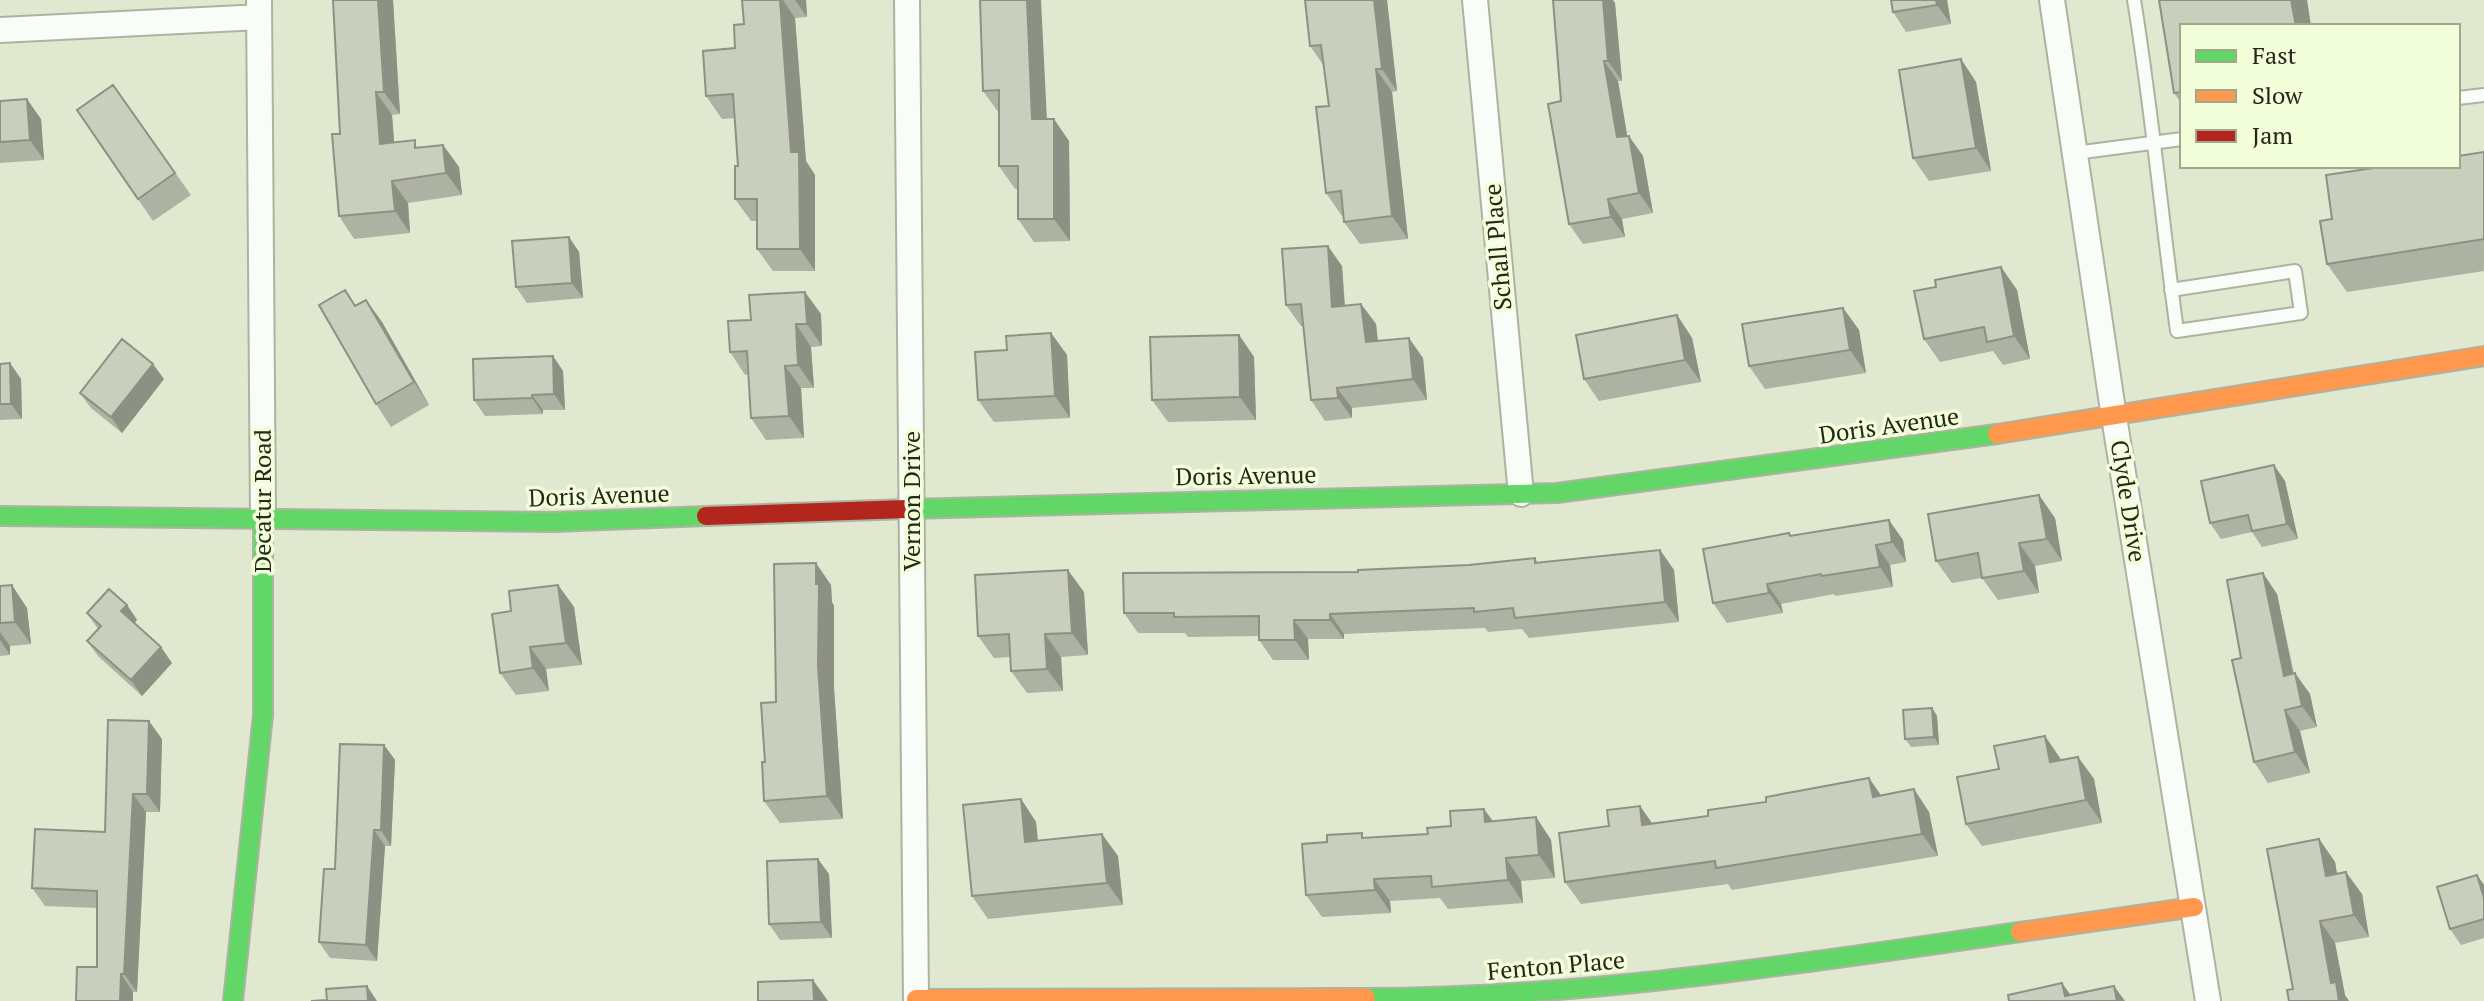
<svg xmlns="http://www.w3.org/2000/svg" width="2484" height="1001" viewBox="0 0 2484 1001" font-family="'PT Serif',serif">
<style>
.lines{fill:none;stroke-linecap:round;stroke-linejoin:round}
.lane-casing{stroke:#acb3a0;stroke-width:16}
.street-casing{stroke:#acb3a0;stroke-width:28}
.fast-casing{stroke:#acb3a0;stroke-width:22}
.slow-casing{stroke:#acb3a0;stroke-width:22}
.jam-casing{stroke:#acb3a0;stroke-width:22}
.lane{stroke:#fafcf8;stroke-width:12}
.street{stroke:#fafcf8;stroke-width:24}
.fast{stroke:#63d668;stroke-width:18}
.slow{stroke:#ff974d;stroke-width:18}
.jam{stroke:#b3261e;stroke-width:18}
.wall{fill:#adb2a2}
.shaded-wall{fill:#8d9184}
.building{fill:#c9cfbc;stroke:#8d9184;stroke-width:2}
.labels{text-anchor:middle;stroke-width:7;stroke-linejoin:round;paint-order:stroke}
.street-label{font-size:24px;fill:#232818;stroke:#f2feda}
</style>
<rect width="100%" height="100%" fill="#e0e8d0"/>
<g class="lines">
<g class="lane-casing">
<path id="lane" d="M2134,0C2152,110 2162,221 2177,331L2301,313L2295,271L2171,290
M2458,98L2484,95
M2075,153L2182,139"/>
</g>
<g class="street-casing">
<path id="street" d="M259,0L263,519
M907,0L916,1001
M1475,0L1521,494
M2052,0L2114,417L2208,1001
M0,30L259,17"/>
</g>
<g class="fast-casing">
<path id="fast" d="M907,509L1557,493L1997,434
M0,516L554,522L706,516
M1366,998C1586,998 1803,963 2020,932
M233,1001L263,715V519"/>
</g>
<g class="slow-casing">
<path id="slow" d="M1997,434L2484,356
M2020,932L2194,907
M916,999L1366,998"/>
</g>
<g class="jam-casing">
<path id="jam" d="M706,516L907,509"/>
</g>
<use href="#lane" class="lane"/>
<use href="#street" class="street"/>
<use href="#fast" class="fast"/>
<use href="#slow" class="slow"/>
<use href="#jam" class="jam"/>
</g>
<path class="wall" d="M333,0H393L400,114L392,115L394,142L419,147L443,145L459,167L462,195L408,203L410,233L354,239L339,216L340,134Z
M742,0H806L807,17L795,18L806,161L815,175V271H773L757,249V221H751L735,199L738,166L735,118L722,119L706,96L735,48L744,24Z
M980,0L1047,119L1069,141L1070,241L1034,242L1018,219V189H1015L999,166V113L983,91Z
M1387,0L1397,91L1392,92L1408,239L1360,244L1344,222V215L1342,216L1326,193L1329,106L1324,66L1310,46Z
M1947,0L1951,24L1906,32L1893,12Z
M2159,0H2307L2311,26H2182V104L2174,93Z
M1615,3L1622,81H1618L1627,136L1643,156L1653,213L1622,219L1625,237L1583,244L1569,224L1561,101Z
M1961,59L1976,82L1991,171L1929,181L1913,158Z
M113,85L191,195L153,221L77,110Z
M0,101L41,119L44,160L0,163Z
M2484,152V271L2347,292L2327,264L2332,219Z
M569,237L579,252L583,298L527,303L516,287Z
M1342,266L1345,305L1361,304L1376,324L1378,341L1423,358L1427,400L1352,408V418L1325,421L1311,400L1303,326H1301L1286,305Z
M2001,267L2017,290L2030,359L2003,365L1993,351L1940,362L1924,339L1936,287Z
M366,300L382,322L429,405L391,427L376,404L356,306Z
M1843,308L1859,330L1866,373L1765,389L1749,366Z
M821,314L822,346L811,347L814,388H801L804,438L766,440L751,418L748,374L745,375L730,352Z
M1677,315L1692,338L1701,382L1599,401L1584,379Z
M1051,333L1067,355L1070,418L994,422L978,400Z
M1239,335L1254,357L1256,420L1168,422L1152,400Z
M553,356L563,371L565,410H543V414L485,416L474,400Z
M0,364L21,379L22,419L0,420Z
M164,379L122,433L91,408L80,393Z
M2285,481L2298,539L2262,547L2252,532L2221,539L2210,523Z
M2055,518L2062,561L2035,566L2039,593L1998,600L1982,578L1952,583L1936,561Z
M1789,533L1791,536L1903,540L1906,562L1890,565L1893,587L1835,596L1834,594L1781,604L1783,613L1727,623L1713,603Z
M1660,550L1674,570L1679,622L1529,638L1522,629L1488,632L1485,628L1344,634V639H1308L1309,660H1273L1259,640V636L1188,637L1185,633H1138L1124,613L1358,572L1469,565L1535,558L1538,563Z
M558,585L574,607L582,665L546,669L549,691L516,695L500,673L511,611Z
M831,585L832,602L834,606V688L843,819L780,823L764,801L765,762L776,702Z
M0,586L27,608L31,644L10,646V655L0,656Z
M1084,592L1088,655L1061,657L1063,691L1027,693L1011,671L1010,657L994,658L978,636Z
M2277,594L2294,674L2310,694L2317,727L2300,731L2310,773L2268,783L2254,762L2241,658Z
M127,605L137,620L134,623L172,663L142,696L98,656L87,641L98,629L87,613Z
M1932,708L1937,716L1939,745L1911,747L1905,739Z
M2045,736L2061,760L2078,757L2094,779L2102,823L1982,846L1966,824L1999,769Z
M162,739L160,812H146L137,992H133V1001H76L97,967V908L45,906L32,888L105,832Z
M384,745L395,760L391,846H385L377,961L330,958L319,942L335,869Z
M1881,795L1929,812L1938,856L1732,890L1728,884L1581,904L1565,882L1609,826L1640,806L1652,823Z
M1021,799L1036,822L1038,840L1118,856L1123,905L988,919L972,896Z
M1536,817L1551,840L1555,878L1521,881L1523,903L1448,909L1440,898L1390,901L1391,913L1322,917L1306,895L1366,838L1428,834L1493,821Z
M2319,839L2335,862L2337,874L2362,894L2369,937L2335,943L2345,995L2293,989Z
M829,874L832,938L780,940L769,924Z
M2477,875L2484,885V938L2461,945L2450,929Z"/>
<path class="shaded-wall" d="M378,0H393L400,114L384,92Z
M780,0H783L795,18L806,161L815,175V271L800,249L791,152Z
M795,0H806L807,17Z
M1027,0H1041L1048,141L1032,119Z
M1374,0H1387L1397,91L1382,69Z
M1603,0H1613L1615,3L1622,81L1608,61Z
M1936,0H1947L1951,24L1937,5Z
M2291,0H2307L2311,26H2296Z
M1961,59L1976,82L1991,171L1976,148Z
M1604,61L1618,81L1631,158L1617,137Z
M1376,69L1392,92L1408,239L1392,216Z
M376,92L392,115L396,166L380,144Z
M27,99L41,119L44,160L30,140Z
M1054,119L1069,141L1070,241L1054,219Z
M1629,136L1643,156L1653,213L1639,193Z
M443,145L459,167L462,195L446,173Z
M392,181L408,203L410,233L395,211Z
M1608,199L1622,219L1625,237L1611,217Z
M569,237L579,252L583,298L572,283Z
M1328,246L1342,266L1346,327L1332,307Z
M2001,267L2017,290L2030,359L2014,336Z
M805,292L821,314L822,346L807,324Z
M366,300L382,322L429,405L414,382Z
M1361,304L1376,324L1380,363L1366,342Z
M1843,308L1859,330L1866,373L1850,350Z
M1677,315L1692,338L1701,382L1685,360Z
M796,324L811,347L814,388L798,365Z
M1051,333L1067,355L1070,418L1055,396Z
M1239,335L1254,357L1256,420L1240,397Z
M1409,338L1423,358L1427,400L1413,379Z
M553,356L563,371L565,410L554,394Z
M10,363L21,379L22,419L11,404Z
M153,364L164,379L122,433L111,417Z
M785,366L801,388L804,438L789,416Z
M1337,388L1352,408V418L1338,398Z
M532,395L543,410V414L532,398Z
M2274,465L2285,481L2298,539L2287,524Z
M2039,495L2055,518L2062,561L2047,539Z
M1889,520L1903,540L1906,562L1892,542Z
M2019,543L2035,566L2039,593L2024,571Z
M1876,545L1890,565L1893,587L1880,567Z
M1660,550L1674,570L1679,622L1665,602Z
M816,563L831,585L832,602L834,606V688L843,819L827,796L818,666Z
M1068,570L1084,592L1088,655L1072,633Z
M2263,573L2277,594L2298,697L2284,676Z
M1767,584L1781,604L1783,613L1769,593Z
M12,585L27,608L31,644L15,622Z
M558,585L574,607L582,665L566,643Z
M127,605L137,620L131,627L121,611Z
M1330,614L1344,634V639L1330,620Z
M1294,620L1308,639L1309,660L1295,640Z
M0,632L10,646V655L0,640Z
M1045,634L1061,657L1063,691L1047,669Z
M161,647L172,663L142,696L131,680Z
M530,647L546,669L549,691L533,668Z
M2295,673L2310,694L2317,727L2302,706Z
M1932,708L1937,716L1939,745L1934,737Z
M2285,710L2300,731L2310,773L2295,752Z
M149,721L162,739L160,812L147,794Z
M2045,736L2060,758L2065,785L2050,762Z
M384,745L395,760L391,846L381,830Z
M2078,757L2094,779L2102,823L2086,800Z
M1869,778L1885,801L1873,797Z
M1914,789L1929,812L1938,856L1922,834Z
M133,794L146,812L137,992L124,974Z
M1021,799L1036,822L1040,864L1025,842Z
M1640,806L1656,829L1642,825Z
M1484,809L1500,831L1485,822Z
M1536,817L1551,840L1555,878L1539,855Z
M374,830L385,846L377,961L366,945Z
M1102,834L1118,856L1123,905L1107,883Z
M2319,839L2335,862L2341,898L2326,876Z
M1506,858L1521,881L1523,903L1508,880Z
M818,859L829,874L832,938L821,922Z
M2346,872L2362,894L2369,937L2354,915Z
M2477,875L2484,885V898Z
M1374,879L1390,901L1391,913L1375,890Z
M2320,921L2335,943L2345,995L2349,1001H2339L2331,983Z
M121,974L133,992V1001H120Z
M813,980L828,1001H814Z
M2062,983L2075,1001L2065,996Z
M367,986L377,1001H368Z
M2114,986L2125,1001H2117Z"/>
<path class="building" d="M333,0H378L384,92H376L380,144L415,140V148L443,145L446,173L392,181L395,211L339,216L332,134H340Z
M742,0H780L791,152H799L800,249H757V199H735V166H738L733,94L706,96L703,51L735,48L734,25L744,24Z
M980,0H1027L1032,119H1054V219H1018V166H999V90L983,91Z
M1305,0H1374L1382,69H1376L1392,216L1344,222L1341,191L1326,193L1316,107L1329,106L1321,45L1310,46Z
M1553,0H1603L1608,61H1604L1617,137L1629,136L1639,193L1608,199L1611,217L1569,224L1548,104L1561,101Z
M1891,0H1936L1937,5L1893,12Z
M2159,0H2291L2296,26H2182V92L2174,93Z
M1961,59L1976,148L1913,158L1899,70Z
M113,85L175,173L138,199L77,110Z
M27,99L30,140L0,142V101Z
M2484,152V239L2327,264L2320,221L2332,219L2326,175L2387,166H2458V156Z
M569,237L572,283L516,287L512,241Z
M1328,246L1332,307L1361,304L1366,342L1409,338L1413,379L1337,388L1338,398L1311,400L1301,304L1286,305L1282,249Z
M2001,267L2014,336L1987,342L1984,327L1924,339L1914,291L1936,287L1935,280Z
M345,290L355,306L366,300L414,382L376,404L319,305Z
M805,292L807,324H796L798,365L785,366L789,416L751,418L747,351L730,352L728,321L751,320L749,295Z
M1843,308L1850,350L1749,366L1742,324Z
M1677,315L1685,360L1584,379L1576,335Z
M1051,333L1055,396L978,400L975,352L1007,350L1006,336Z
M1239,335L1240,397L1152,400L1150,337Z
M122,339L153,364L111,417L80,393Z
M553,356L554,394L532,395V398L474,400L473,359Z
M10,363L11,404H0V364Z
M2274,465L2287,524L2252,531L2248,515L2210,523L2201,481Z
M2039,495L2047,539L2019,543L2024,571L1982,578L1978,553L1936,561L1928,514Z
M1889,520L1892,542L1876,545L1880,567L1822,576L1821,574L1767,584L1769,593L1713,603L1703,549L1789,533L1790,536Z
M1660,550L1665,602L1515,618L1513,608L1474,612V608L1330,614V620H1294L1295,640H1259V616L1174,617V613H1124L1123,573L1358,572V570L1469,565L1535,558V563Z
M816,563V584H819L818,666L827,796L764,801L762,762H765L761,703L776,702L774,564Z
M1068,570L1072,633L1045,634L1047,669L1011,671L1009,634L978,636L975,575Z
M2263,573L2284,676L2295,673L2302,706L2285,710L2295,752L2254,762L2232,660L2241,658L2227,580Z
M12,585L15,622L0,623V586Z
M558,585L566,643L530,647L533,668L500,673L492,614L511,611L509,591Z
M109,589L127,605L121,611L161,647L131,680L87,641L101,626L87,613Z
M1932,708L1934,737L1905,739L1903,710Z
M108,720L149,721L147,794H133L124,974H121L120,1001H76L77,967H97V891L32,888L35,829L105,832Z
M2045,736L2050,762L2078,757L2086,800L1966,824L1957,777L1999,769L1994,746Z
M340,744L384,745L381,830H374L366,945L319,942L324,869H335Z
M1869,778L1873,797L1914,789L1922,834L1716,868L1715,861L1565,882L1559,833L1609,826L1607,810L1640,806L1642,825L1708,816V810L1766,802V797Z
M1021,799L1025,842L1102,834L1107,883L972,896L963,805Z
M1484,809L1485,822L1536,817L1539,855L1506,858L1508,880L1432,887L1431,876L1374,879L1375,890L1306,895L1302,844L1327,842V835L1362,833V838L1428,834L1427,828L1451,826L1450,811Z
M2319,839L2326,876L2346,872L2354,915L2320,921L2331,983L2336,982L2339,1001H2289L2287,990L2293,989L2267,849Z
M818,859L821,922L769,924L767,861Z
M2477,875L2484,898V919L2450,929L2437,887Z
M813,980L814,1001H758V982Z
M2062,983L2065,996L2114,986L2117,1001H2009L2008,995Z
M367,986L368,1001H311L327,1000L326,989Z"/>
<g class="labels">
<g class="street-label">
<text transform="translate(1498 247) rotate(-95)" y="8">Schall Place</text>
<text transform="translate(1889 426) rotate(-8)" y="8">Doris Avenue</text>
<text transform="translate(1246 476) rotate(-1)" y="8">Doris Avenue</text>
<text transform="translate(599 496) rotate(-2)" y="8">Doris Avenue</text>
<text transform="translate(263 501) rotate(-90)" y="8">Decatur Road</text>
<text transform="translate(912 501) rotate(-90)" y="8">Vernon Drive</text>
<text transform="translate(2128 501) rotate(81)" y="8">Clyde Drive</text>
<text transform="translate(1556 966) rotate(-5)" y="8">Fenton Place</text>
</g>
</g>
<rect x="2180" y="24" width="280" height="144" fill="#f2feda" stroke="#9fa88c" stroke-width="2"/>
<rect x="2196" y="50" width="40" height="12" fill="#63d668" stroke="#9fa88c" stroke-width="2"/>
<text x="2252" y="64" font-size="24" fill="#232818">Fast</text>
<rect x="2196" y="90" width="40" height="12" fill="#ff974d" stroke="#9fa88c" stroke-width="2"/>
<text x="2252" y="104" font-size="24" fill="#232818">Slow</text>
<rect x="2196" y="130" width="40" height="12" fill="#b3261e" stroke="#9fa88c" stroke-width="2"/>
<text x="2252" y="144" font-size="24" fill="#232818">Jam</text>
</svg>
